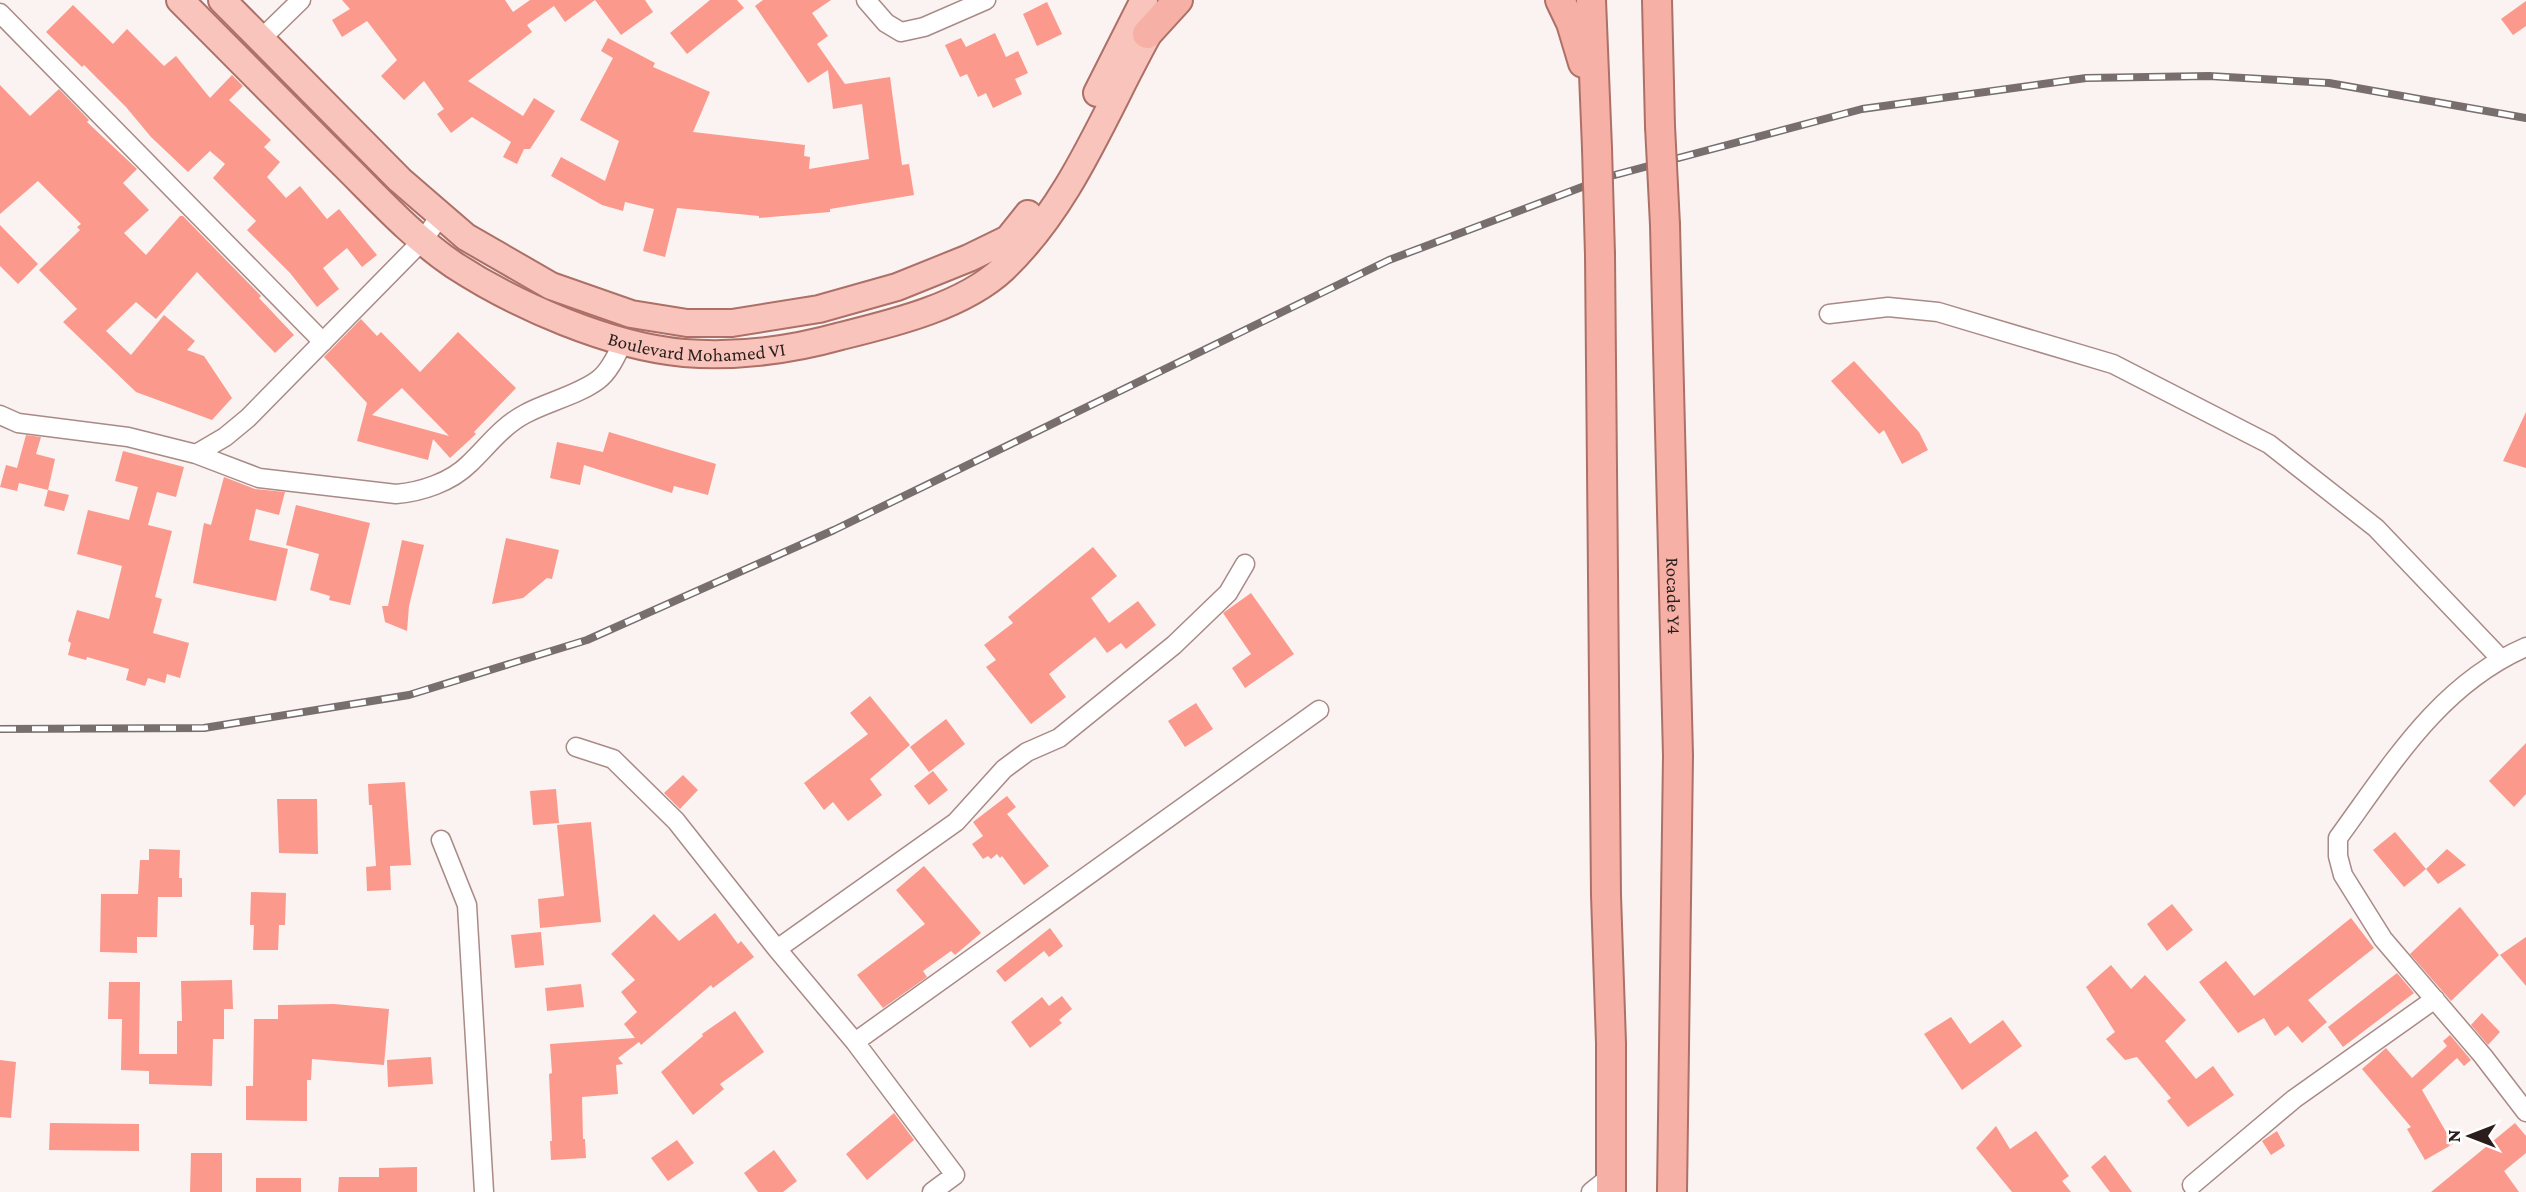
<svg xmlns="http://www.w3.org/2000/svg" width="2526" height="1192" viewBox="0 0 2526 1192" font-family="'Crimson Pro',serif">
<style>
.building{fill:#fa998c;fill-rule:evenodd}
.lines{fill:none;stroke-linecap:round;stroke-linejoin:round}
.minor-casing{stroke:#a98a86;stroke-width:21}
.primary-casing{stroke:#ad7067;stroke-width:30}
.trunk-casing{stroke:#ad7067;stroke-width:32}
.minor{stroke:#fff;stroke-width:18}
.primary{stroke:#f8c4bc;stroke-width:26}
.trunk{stroke:#f6b0a6;stroke-width:28}
.rail-casing{stroke:#786e6d;stroke-width:8}
.rail{stroke:#fff;stroke-width:5;stroke-dasharray:16;stroke-linecap:butt}
.trunk-bridge-casing{stroke:#ad7067;stroke-width:32;stroke-linecap:butt}
.trunk-bridge{stroke:#f6b0a6;stroke-width:28}
.labels{text-anchor:middle;stroke-width:6;stroke-linejoin:round;paint-order:stroke}
.street-label{font-size:19px;fill:#2a1e1c;stroke:#fff}
</style>
<rect width="100%" height="100%" fill="#faf3f2"/>
<path class="building" d="M342,0H505L513,12L530,0H645L653,12L621,35L595,0L565,22L554,6L527,25L532,32L468,81L523,116L534,98L555,111L530,149H524L517,164L503,157L511,142L472,117L451,133L437,114L444,109L424,81L404,100L381,76L397,60L367,21L342,37L332,20L350,9Z
M710,0H737L744,8L687,54L670,33Z
M763,0H831L812,13L828,36L817,44L845,84L890,77L902,165L909,164L914,195L830,209V212L759,218V216L677,208L665,257L643,251L654,209L625,202L623,211L602,205L551,176L561,157L605,181L619,141L580,120L613,58L601,51L608,38L655,63L653,67L710,92L693,132L805,145L804,156L810,157L809,169L869,159L862,104L833,109L828,70L808,83L755,6Z
M2526,1V26L2513,35L2501,19Z
M1047,2L1062,34L1037,46L1023,14Z
M73,5L113,44L127,29L164,66L176,56L210,98L232,75L243,86L229,100L271,140L264,147L280,162L267,177L286,198L300,186L327,219L339,209L377,255L362,267L347,248L323,268L339,289L317,307L290,273L247,230L256,221L213,178L225,164L210,151L188,172L151,137L126,107L84,65L82,67L46,32Z
M995,33L1006,57L1018,51L1028,73L1015,79L1022,94L993,108L986,93L978,97L967,74L960,77L945,45L961,38L966,47Z
M0,85L30,116L59,89L89,120L87,122L137,169L123,183L149,210L124,233L146,255L180,216H183L261,296L259,298L294,335L275,353L197,272L156,319L136,302L106,331L131,355L164,315L195,341L187,350L204,356L232,398L212,420L136,392L63,322L77,309L39,270L80,230L77,227L81,224L38,181L0,214Z
M0,225L38,264L18,284L0,266Z
M361,319L377,336L381,332L420,372L458,332L516,388L474,432L476,434L450,458L433,439L428,460L357,441L367,403L324,357ZM402,388L449,436L372,415Z
M1854,361L1919,432L1928,450L1902,464L1884,430L1879,434L1831,381Z
M2526,412V468L2503,461Z
M609,432L716,464L708,495L674,486L672,493L584,465L580,485L550,478L557,442L603,452Z
M26,435L41,437L36,454L55,459L48,490L19,483L17,491L0,487L6,465L17,468Z
M123,451L184,467L176,497L157,492L148,525L172,531L155,597L162,599L153,633L189,643L180,678L167,674L165,683L148,678L145,686L126,680L129,669L87,657L86,660L68,655L71,643L68,641L77,610L109,619L122,566L77,554L88,510L129,520L138,487L115,481Z
M224,477L255,489L285,492L279,515L256,509L249,540L288,549L276,601L193,583L204,523L211,525Z
M48,490L69,495L64,511L44,506Z
M296,505L370,523L350,605L329,600L330,596L310,590L319,554L286,545Z
M506,538L559,550L552,579L547,578L523,598L492,604Z
M402,540L424,545L409,606L407,631L385,622L382,606H388Z
M1093,547L1117,576L1091,598L1109,623L1138,601L1156,625L1126,649L1121,643L1107,653L1095,637L1049,674L1066,697L1031,724L986,667L996,660L984,645L1013,623L1008,617Z
M1251,593L1294,654L1245,688L1232,668L1251,654L1223,613Z
M870,696L910,745L870,779L882,795L848,821L833,802L824,810L804,783L868,734L850,713Z
M1196,703L1213,729L1185,747L1168,721Z
M946,719L965,744L929,772L910,747Z
M2526,743V794L2514,807L2489,781Z
M933,771L948,790L929,805L914,786Z
M683,775L698,790L680,809L664,793Z
M405,782L411,865L390,866L391,890L367,891L366,867L376,866L372,805H369L368,784Z
M556,789L559,823L533,825L530,791Z
M1007,796L1016,807L1007,814L1049,866L1024,885L1002,856L1000,858L997,854L991,859L988,856L983,859L972,844L983,836L973,822Z
M277,799H317L318,854L279,853Z
M591,822L601,922L540,928L538,899L564,896L557,825Z
M2395,832L2426,869L2404,887L2373,850Z
M149,849L180,850L179,878H182V897H158L157,937H137V953L100,952L101,894H138L140,860H149Z
M2447,849L2466,865L2438,884L2426,869Z
M924,866L981,933L955,955L951,951L923,971L927,977L883,1008L857,975L925,924L896,890Z
M251,892L286,893L285,925H279L278,950H253L254,925H250Z
M2172,904L2193,930L2167,951L2147,924Z
M2460,907L2499,955L2451,1001L2410,954Z
M715,913L738,944L741,941L754,957L713,988L711,985L641,1045L639,1042L618,1058L623,1064L616,1065L618,1094L582,1097L583,1139H585L586,1158L551,1160L550,1141H552L549,1074L552,1073L550,1044L635,1038L624,1024L637,1012L621,992L635,980L611,954L654,914L679,941Z
M2351,918L2374,948L2308,1000L2327,1022L2302,1043L2288,1026L2275,1036L2264,1018L2238,1033L2199,982L2226,961L2254,996Z
M1050,928L1063,946L1049,957L1044,951L1005,982L996,971Z
M541,932L544,965L515,968L511,935Z
M2526,937V986L2500,955Z
M2111,965L2131,989L2145,975L2186,1020L2165,1041L2196,1079L2213,1066L2234,1095L2188,1127L2167,1101L2171,1098L2137,1057L2125,1060L2106,1039L2115,1032L2086,987Z
M2397,973L2414,993L2343,1047L2328,1027Z
M232,980L233,1009H224V1039H213L212,1086L149,1084V1071L121,1070L122,1019H108L109,982H140L139,1054H177V1021H182L181,981Z
M581,984L584,1007L547,1011L545,988Z
M1062,996L1072,1009L1059,1020L1062,1023L1030,1048L1011,1022L1042,997L1049,1006Z
M334,1004L389,1009L384,1065L312,1059L311,1080H307V1121L246,1120V1086H253L254,1019H278V1005Z
M735,1011L764,1052L720,1084L724,1089L693,1115L661,1072L703,1036L702,1034Z
M2482,1013L2500,1032L2488,1045L2471,1025Z
M1951,1017L1970,1044L2003,1020L2022,1046L1962,1090L1924,1034Z
M2450,1035L2471,1060L2464,1066L2457,1058L2422,1090L2453,1144L2425,1160L2407,1129L2411,1127L2362,1069L2386,1048L2412,1078L2447,1046L2443,1041Z
M431,1057L433,1084L388,1087L387,1060Z
M0,1060L16,1062L11,1118L0,1117Z
M894,1113L914,1140L867,1180L846,1154Z
M50,1123L139,1124V1151L49,1150Z
M2515,1123L2526,1136V1153L2504,1171L2519,1192H2431Z
M1996,1126L2010,1149L2036,1131L2069,1176L2062,1181L2071,1192H2012L1976,1148Z
M2277,1131L2285,1146L2271,1155L2262,1141Z
M677,1140L694,1163L668,1181L651,1158Z
M774,1150L797,1181L783,1192H758L744,1173Z
M191,1153H222V1192H190Z
M2105,1155L2132,1192H2110L2091,1167Z
M417,1167V1192H338L339,1177H379V1168Z
M256,1178H301V1192H256Z"/>
<g class="lines">
<g class="minor-casing">
<path id="minor" d="M866,0L886,23L901,32L924,27L986,0
M0,13L323,342
M261,39L301,0
M1829,314L1888,307L1938,312L2113,364L2269,444L2376,528L2500,658
M0,415L18,423L128,437L196,454L225,437L248,418L423,240L441,215
M196,454L259,478L396,494C421,492 451,482 469,464C487,447 502,426 525,414C547,402 578,395 598,380C610,371 617,354 624,340
M2526,647C2439,685 2392,764 2338,838V856L2343,875L2383,939L2483,1056L2526,1112
M576,747L613,759L676,821L777,949L855,1042L955,1175L932,1192
M441,840L467,905L484,1192
M777,949L956,822L1004,769L1027,752L1059,738L1174,645L1228,593L1245,564
M855,1042L1319,710
M2192,1185L2294,1099L2435,999
M1591,1192L1611,1176"/>
</g>
<g class="primary-casing">
<g id="primary">
<path id="s1" d="M180,0C232,53 285,105 337,158C374,194 411,236 454,265C517,306 609,346 684,353C736,357 791,350 841,336C894,323 964,306 1004,268C1076,199 1109,100 1159,15"/>
<path d="M222,0L400,180L466,237L551,286L631,314L687,323H732L819,309L897,287L969,258L1008,239L1028,214"/>
<path d="M1097,93L1144,0"/>
</g>
</g>
<g class="trunk-casing">
<g id="trunk">
<path d="M1560,0L1571,23L1583,63"/>
<path d="M1591,0L1597,148"/>
<path d="M1657,0L1660,126"/>
<path d="M1147,34L1178,0"/>
<path id="s2" d="M1665,225L1678,756L1672,1192"/>
<path d="M1600,255L1606,895L1611,1043V1192"/>
</g>
</g>
<use href="#minor" class="minor"/>
<use href="#primary" class="primary"/>
<use href="#trunk" class="trunk"/>
<g class="rail-casing">
<path id="rail" d="M0,729L204,728L409,695L587,640L834,530L1389,260L1611,176L1862,109L2086,78L2209,76L2329,83L2526,118"/>
</g>
<use href="#rail" class="rail"/>
<g class="trunk-bridge-casing">
<path id="trunk-bridge" d="M1660,126L1665,225
M1597,148L1600,255"/>
</g>
<use href="#trunk-bridge" class="trunk-bridge"/>
</g>
<g class="labels">
<g class="street-label">
<text dy="7" stroke="none"><textPath href="#s1" startOffset="642">Boulevard Mohamed VI</textPath></text>
<text dy="7" stroke="none"><textPath href="#s2" startOffset="371">Rocade Y4</textPath></text>
</g>
</g>
<g transform="translate(2470 1136) rotate(270)" stroke="#ffffff" stroke-width="5" paint-order="stroke">
<path d="M0-5L12 26L0 18L-12 26Z" fill="#2a1e1c"/>
<text y="-10" font-size="19" font-weight="bold" text-anchor="middle" fill="#2a1e1c">N</text>
</g>
</svg>
